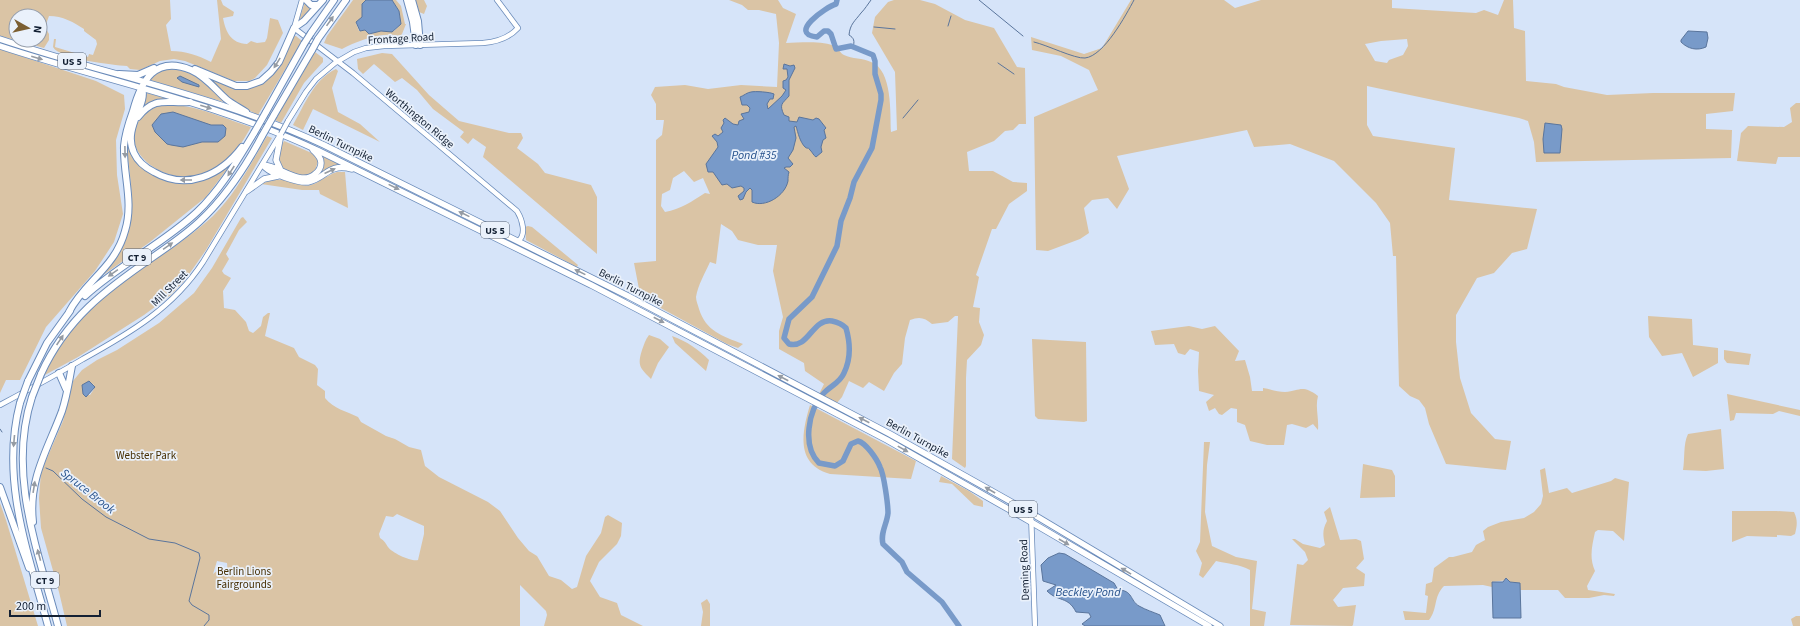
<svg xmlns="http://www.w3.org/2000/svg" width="1800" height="626" viewBox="0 0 1800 626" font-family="'Source Sans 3',sans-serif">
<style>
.green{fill:#dac4a5;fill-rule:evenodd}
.water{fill:#789ac9;stroke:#5a759c}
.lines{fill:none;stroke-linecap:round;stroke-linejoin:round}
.stream{stroke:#5a759c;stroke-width:1}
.river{stroke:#789ac9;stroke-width:5.5}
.secondary-casing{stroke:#6a8bba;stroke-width:6}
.trunk-casing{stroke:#6a8bba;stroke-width:7}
.motorway-casing{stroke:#6a8bba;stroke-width:8}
.secondary{stroke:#fff;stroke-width:4.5}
.trunk{stroke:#fff;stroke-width:5.5}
.motorway{stroke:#fff;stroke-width:6}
.secondary-bridge-casing{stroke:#6a8bba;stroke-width:6;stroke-linecap:butt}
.motorway-bridge-casing{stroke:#6a8bba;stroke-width:8;stroke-linecap:butt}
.secondary-bridge{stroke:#fff;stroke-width:4.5}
.motorway-bridge{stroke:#fff;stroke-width:6}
.oneway{fill:#959ba3}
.labels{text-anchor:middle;stroke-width:3.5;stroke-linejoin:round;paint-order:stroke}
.shield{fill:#eaf1fb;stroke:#545f6f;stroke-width:1}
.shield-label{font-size:10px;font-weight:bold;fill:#132033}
.street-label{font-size:11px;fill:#132033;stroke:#eaf1fb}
.park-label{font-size:11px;fill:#462e01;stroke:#eaf1fb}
.water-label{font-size:12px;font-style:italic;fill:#25518c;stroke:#eaf1fb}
</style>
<rect width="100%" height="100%" fill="#d6e4f9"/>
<path class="green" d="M0,0H170L171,19L166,25L171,51C186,51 197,55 211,62L221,39L217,0H221L223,5L234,12L233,16L223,18C226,33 231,43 247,44L251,41L257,43L265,42L267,38L270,18L278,20L283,33L267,65L255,78L249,81H234L185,61L174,59L160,61L140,70L130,69L127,66C113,65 59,59 53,47L54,39H56L55,47L88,57L89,54L93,55L97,44L96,40L84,31V29C73,22 63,16 49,16L45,27L49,34V40L44,48L0,36ZM16,16H40V40H16Z
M353,0H366L362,4V17L356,23L359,31L365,30L369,34L381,31H394L401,24L399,11L392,0H396L401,6L405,24H406L402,34L400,36C382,31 357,41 342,49L324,43L327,36Z
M414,0H424L427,6L424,14L419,12Z
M729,0H778L783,8L796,14L786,43C799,43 825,40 835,47C839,49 840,53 844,55C852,59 863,58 871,62C893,70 890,114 891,132L897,130L895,72L872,33L875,17L888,2L894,0H920L935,4L965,20L994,28L1017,67L1025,68L1026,124H1019L1013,130L1005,131L994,141L967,152L969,171H993L1013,182L1027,183V191L1009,204L996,229H992L976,275L979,277L973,307L980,308L979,322L984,335L981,345L967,360L966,378V466L965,468L952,459L958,316H955L948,322L932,324C925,318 920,316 910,320L905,338L902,364L894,373L884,391L869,382L863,388L849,381L842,397L836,404L819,394L824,384L805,371L804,363L779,349V331L783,317L773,271L777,245H758L738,240L732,231L721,224L716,264L710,262C705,273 698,285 696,297C696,301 698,305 699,309C706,331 722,336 743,344L738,348L727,344L657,306V304L652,302L647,293L639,289L634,263L656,261V140L662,135L664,120H656V104L651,95L655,87L685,85L708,89L741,85L777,87L779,43L776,14L759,10H748L742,5ZM684,171L694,182L703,178L710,194L705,193C691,202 681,209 665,212L661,206L662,194L670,190L673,178Z
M1131,0H1224L1235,8L1261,0H1392V8L1476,13L1484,10L1498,15L1504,0H1513L1514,28L1525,31L1526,81L1556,84L1564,87L1607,95L1653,93H1735L1733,111L1706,114V129L1732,130L1731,158L1536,162L1534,142L1528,121L1519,118L1367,86V125L1373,136L1455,148L1449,200L1537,209L1527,249L1512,253L1494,273L1477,278L1456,315V342L1460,378L1471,413L1495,439L1511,441L1506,470L1446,464L1429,424L1425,408L1419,400L1410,396L1399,386L1396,256H1393L1390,223L1376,203L1334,161L1290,144L1254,147L1247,130L1117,156L1129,189L1117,209L1108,198L1092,200L1084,208L1089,233L1080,239L1048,251L1036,250L1034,117L1098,90L1089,70L1061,56L1032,50L1031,37L1084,54L1102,48ZM1407,39L1408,46L1403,55L1389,60L1387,63L1375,61L1365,44L1381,41Z
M305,2L314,7L299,22V20Z
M292,36H296L302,41L258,115C236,105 220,90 203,75L241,88L271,74Z
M0,49L96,81L124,95L125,109L116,140L117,175L123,214L114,242L95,271L46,327L20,380H6L0,393Z
M315,52L323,58V62L304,83L281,123L275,120Z
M382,53L392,54L429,95L459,121L509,133H521L523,138L517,148L538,164L545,173L591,185L597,197V254L483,157L486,147L473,138L468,144L460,137L464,132L433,109L417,90L402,78L395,82L374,64L363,74L358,69L357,59Z
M168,69C194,69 209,86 227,103L150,80L157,72Z
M336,69L338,71L332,88L338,112L360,124L380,142L313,109L303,130L293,125C304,106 314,79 336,69Z
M147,93L168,99L141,109Z
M1796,103H1800V157H1778L1776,164L1737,161L1741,133L1748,126L1784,127L1792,122L1790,108Z
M161,104C192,103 223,118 251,127C242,143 231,162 213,171C163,197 95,135 161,104Z
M267,136L272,138L206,250L185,280L171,295L144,315L78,357L43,376C59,343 81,314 110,291C143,265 182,245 213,216C236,194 251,163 267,136Z
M128,140C129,145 130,153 133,157C150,181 185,189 211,177C218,174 224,166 231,164L206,197L150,242L99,278C129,245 135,220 130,176C129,163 126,153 128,140Z
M284,141L314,154L318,161L315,171C312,173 309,175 306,176C298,177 280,170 278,162C276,155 281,147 284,141Z
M323,155L343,166L329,168L320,174L319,172Z
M337,172H345L348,208L320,194L319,190H302L261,184C270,180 277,179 286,180C294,182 302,187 311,185C320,182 327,175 337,172Z
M243,217L247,222L239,230L226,254L229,259L222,271L224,274L231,278L223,291L224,308L235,310L246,322L249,331L253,333L261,326L263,317L268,313H270L265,336L294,348L299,357L315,365L318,369L317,385L325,391V398C334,409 346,411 358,417L361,422L386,436L395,439L409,447L421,450L425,466L439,477L488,502L500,511L518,538L529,551L537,556L549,576L561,580L572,589L577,587L586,556L601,533L605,517L608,515L622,523L621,536L617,544L599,562L590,581L600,597L617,603L621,615L643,626H544L547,615L546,611L520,585V626H67L59,592L41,528L39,498L41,472L63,421L73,381L82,370L97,360L117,350L159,323L194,293L212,268L241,218ZM89,381L94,385V389L90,395L83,394ZM397,514L424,526V534L418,560C412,562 392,553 388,547C386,544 385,541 380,538L379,534L386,516L393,517ZM217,561L227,563L228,577L218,570L213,574Z
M528,226L532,227L578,265L577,267L526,240L525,227Z
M1648,316L1692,319L1693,345L1718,348V363L1693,377L1682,353L1662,356L1649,337Z
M1189,326L1202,329L1215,326L1239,351L1235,361L1245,360L1250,377L1252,391H1263V388C1270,389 1278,392 1285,392C1300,391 1302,384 1318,396C1315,407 1319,418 1318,430L1313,424L1306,428L1292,424L1287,425L1284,445H1267L1250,441L1245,425L1237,422V409L1231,408L1222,415L1219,414L1215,408L1209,411L1206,402L1214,395L1199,391L1198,371L1199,352L1190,349L1185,355L1178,353L1174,344L1155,345L1151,331Z
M649,335L660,339L669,347L658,363L651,379C640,368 637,366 642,350C644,345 645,340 649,335Z
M672,336C688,342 698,349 709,360L706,371L675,343Z
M1032,339L1086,342L1087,421L1084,422L1038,419L1035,416Z
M1724,350L1751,354L1749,365L1727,363L1724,359Z
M1727,394L1800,410V416L1779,411L1773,414L1736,413L1734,420L1730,421Z
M810,405L916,461L911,479L830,474C795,464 802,432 810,405Z
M1721,429L1724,469L1706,471L1683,470C1685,459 1683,444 1688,434Z
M1204,442H1210L1207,465L1205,512L1212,546L1236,557L1257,561L1252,609L1266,612L1264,626H1250V570C1239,564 1228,564 1216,561L1203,578L1199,575L1202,563L1196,551L1200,542Z
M1363,464L1392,470L1395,476V497L1360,498Z
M1545,468L1549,493L1567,488L1572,493L1611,481L1615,478L1629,482L1624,541L1613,531L1598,530L1595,532C1592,546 1589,558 1595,571L1587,586L1588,590L1615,594L1614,596L1604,595L1589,598H1565L1558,590H1520V583L1510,582L1507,580L1492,582V587L1483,585L1444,586C1433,597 1438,609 1429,620H1405L1403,611L1426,613L1428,596L1425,595L1426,584L1432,582L1434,568L1449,557H1453L1472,552L1476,545L1485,540L1483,531L1488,527L1501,522L1524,518L1534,512L1541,504L1543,496L1540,470Z
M941,476L969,491L983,501V507L974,505L952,484L939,482Z
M0,503L6,520L38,626H0Z
M1330,507L1340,540L1356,539L1361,541L1364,559L1356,568L1365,574L1364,586L1343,588L1333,600L1338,607L1356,605L1353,625L1352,626L1290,625L1297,564L1303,565L1308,560L1305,552L1292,539H1295L1303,544L1320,548L1325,545C1323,536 1322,530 1327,521L1324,512Z
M1776,511L1794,512C1798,520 1797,526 1795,534L1791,536L1777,535V537L1747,536L1732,542V511Z
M707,599L710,604V626H701L703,612L701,603Z
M1796,616H1800V626H1793L1791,619Z"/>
<path class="water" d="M366,0H392L399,11L401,24L392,32L381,31L369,34L365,30L360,31L356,22L362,17V4Z
M1688,31L1707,32L1708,38L1706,47C1697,51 1688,49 1681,42V40Z
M784,64L790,66L794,65L795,68L789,80V96C782,104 779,104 784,115L789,117V121L797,122L799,117L813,120L816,118L819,119L826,128L824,130L826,138L823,140L821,147L822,152L816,157C813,155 813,153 810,150C807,146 809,150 805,147C800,142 798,133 796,126L794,127L796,138L793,150L788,158L793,164L790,167H786L784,168L789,172C788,175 788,178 788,181C785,196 765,208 752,202V190L750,188L746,192L743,199L740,200L738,196L744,191V188L741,186L732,188L727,184L722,185L713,172H708L706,164L718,147L717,142L712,136L715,134L718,136L723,132L721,128L724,123L723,120L725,118L733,124L738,125L739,121L744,119L741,114L749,112L750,108L747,105H742L740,97C743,96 748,92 751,92C755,91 770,92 774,94L773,99H770L767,104L768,109L782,96L786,90L783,88V81L786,80L788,77L787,69H783Z
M180,76L199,85V87L182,82L177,78Z
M173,112L211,125H223L226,128L225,136L218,142H202L183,147L171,145L167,144L155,132L152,125L161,114Z
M1545,123L1561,125L1562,129L1560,153H1544L1543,139Z
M89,381L95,387L86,397L83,394L82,385Z
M1059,553L1065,554L1114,583L1118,590C1133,590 1130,601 1139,606C1146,610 1153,612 1160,615L1165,626H1085L1082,624L1091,617L1089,613L1076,612C1068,596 1058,602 1047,591L1056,585L1043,581L1041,565L1048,558Z
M1506,578L1510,582L1520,583L1521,618H1493L1492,582H1503Z"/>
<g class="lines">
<path class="stream" d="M979,0L1023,36
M948,26L951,16
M874,27L895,29
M1034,42C1047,45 1075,59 1085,58C1104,56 1126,15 1134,0
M853,47C855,41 854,38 849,35C850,24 855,21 861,13C865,9 868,4 871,0
M998,63L1014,74
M903,118L918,100
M0,429L2,432
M46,468L53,471L82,499L106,517L149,539L175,543L199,553L200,558L189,601L192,605L209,615V620L204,626"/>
<path class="river" d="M837,0L836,4C826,7 787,34 817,37L824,31H828L831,34L836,49L851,46L873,55L875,61V74L881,94V100L872,148L854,182L850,198L841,221L837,246L812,297L789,319L784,338L789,344C809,349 812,318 832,321C837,322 842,324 846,328C850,342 851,359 844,373C840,383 830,386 823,394C808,411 802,446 819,463L835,466L843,461L851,444L858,441C866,443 877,459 880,467C884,474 888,505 888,513C887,524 880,533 883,544L902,562L907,572L942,602L959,626"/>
<g class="secondary-casing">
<path id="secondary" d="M302,0L294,28L353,73L517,211C522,219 527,235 518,241
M288,121L306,92L316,79L335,63L354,52L366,48L384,46L483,43C496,42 509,38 518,28L497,0
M0,405C28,390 56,375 83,359C130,333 173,308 203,262L280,135
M1031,513L1035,626"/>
</g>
<g class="trunk-casing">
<path id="trunk" d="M0,39C108,75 221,97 324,145L628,296L890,434L1031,513L1220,626
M0,46C106,81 218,103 319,151L591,285L887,440L1031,522L1209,626
M281,134L276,160L281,171
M263,165C267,171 274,173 281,176C290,179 299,183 308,182C327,178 327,163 352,169
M263,165C279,165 300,187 315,174C319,171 321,167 321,163C321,157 317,154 313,150
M247,191L264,179L278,176"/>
</g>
<g class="motorway-casing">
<path id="motorway" d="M306,0L311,5H318
M407,0L413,22L416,45
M412,0L418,21L420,45
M311,33L334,0
M318,39L346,0
M195,69L236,86H247L261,81L271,72L279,62L294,28L304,21L323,0
M119,74L138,75L154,68
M142,88C148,105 122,128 134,153C138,162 146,168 154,172C187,191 221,175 242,147
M266,112L304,44
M274,115L312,50
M138,117C156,95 167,104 190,102
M85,296C120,264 163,244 197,212C221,189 237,161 254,133
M69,312C85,281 115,268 125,231C134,202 123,175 124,146C125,134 129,122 133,111C141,81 155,55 191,70C205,76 215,89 226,99C232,104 240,108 246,112
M59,373L66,389
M41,374C66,319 105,290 153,257C169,246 185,235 199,222C226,197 245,168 262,136
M28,381L47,343L70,311
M32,397C7,474 38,551 58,626
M20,403C0,479 28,553 48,626
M0,487L29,568
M33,522C28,479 48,449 62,411C67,396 69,381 72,366"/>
</g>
<use href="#secondary" class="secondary"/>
<use href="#trunk" class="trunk"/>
<use href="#motorway" class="motorway"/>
<g class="secondary-bridge-casing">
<path id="secondary-bridge" d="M281,134L288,121"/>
</g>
<g class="motorway-bridge-casing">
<path id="motorway-bridge" d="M304,44L311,33
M312,50L318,39
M254,133L266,112
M262,136L274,115
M32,397L41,374
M20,403L28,381"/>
</g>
<use href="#secondary-bridge" class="secondary-bridge"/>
<use href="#motorway-bridge" class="motorway-bridge"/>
</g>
<defs><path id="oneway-solid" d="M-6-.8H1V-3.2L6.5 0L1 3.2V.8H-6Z"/></defs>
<g class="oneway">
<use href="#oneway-solid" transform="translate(330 21) rotate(-55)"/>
<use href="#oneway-solid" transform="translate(37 58) rotate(16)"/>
<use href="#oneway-solid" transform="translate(277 63) rotate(122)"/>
<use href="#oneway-solid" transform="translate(206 107) rotate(17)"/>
<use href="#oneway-solid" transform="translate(125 152) rotate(89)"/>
<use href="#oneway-solid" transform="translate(231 171) rotate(123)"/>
<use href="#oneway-solid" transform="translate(330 171) rotate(-24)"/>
<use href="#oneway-solid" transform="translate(186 180) rotate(180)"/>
<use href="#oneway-solid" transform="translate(394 187) rotate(26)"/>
<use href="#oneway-solid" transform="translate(464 214) rotate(-154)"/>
<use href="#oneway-solid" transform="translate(168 246) rotate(-35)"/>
<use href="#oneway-solid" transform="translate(580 272) rotate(-154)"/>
<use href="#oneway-solid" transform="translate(113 273) rotate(145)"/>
<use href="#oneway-solid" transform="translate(659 320) rotate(28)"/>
<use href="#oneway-solid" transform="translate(60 340) rotate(-56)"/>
<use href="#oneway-solid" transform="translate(783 378) rotate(-152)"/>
<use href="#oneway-solid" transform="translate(864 420) rotate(-153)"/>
<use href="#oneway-solid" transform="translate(14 441) rotate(95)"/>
<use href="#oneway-solid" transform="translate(903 449) rotate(29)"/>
<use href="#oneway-solid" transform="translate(34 487) rotate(-81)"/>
<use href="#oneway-solid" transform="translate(990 490) rotate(-150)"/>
<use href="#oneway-solid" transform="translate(1064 542) rotate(30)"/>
<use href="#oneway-solid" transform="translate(39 555) rotate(-105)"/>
<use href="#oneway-solid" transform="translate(1126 571) rotate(-149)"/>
</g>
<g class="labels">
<g class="shield">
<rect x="58" y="53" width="28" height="16" rx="3"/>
<rect x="481" y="222" width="28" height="16" rx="3"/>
<rect x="123" y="249" width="28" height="16" rx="3"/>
<rect x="1009" y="501" width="28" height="16" rx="3"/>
<rect x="31" y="572" width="28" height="16" rx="3"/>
</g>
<g class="shield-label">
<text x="72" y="65">US 5</text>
<text x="495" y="234">US 5</text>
<text x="137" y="261">CT 9</text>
<text x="1023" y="513">US 5</text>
<text x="45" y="584">CT 9</text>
</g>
<g class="street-label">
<text transform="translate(401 38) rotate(-3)" y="4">Frontage Road</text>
<text transform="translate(420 118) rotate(40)" y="4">Worthington Ridge</text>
<text transform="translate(341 143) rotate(26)" y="4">Berlin Turnpike</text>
<text transform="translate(631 287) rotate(27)" y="4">Berlin Turnpike</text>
<text transform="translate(169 288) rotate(-45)" y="4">Mill Street</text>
<text transform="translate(918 438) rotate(29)" y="4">Berlin Turnpike</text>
<text transform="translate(1024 570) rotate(-92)" y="4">Deming Road</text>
</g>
<g class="park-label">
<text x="146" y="459">Webster Park</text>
<text x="244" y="575">Berlin Lions<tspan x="244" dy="13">Fairgrounds</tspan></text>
</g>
<g class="water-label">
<text x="754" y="159">Pond #35</text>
<text transform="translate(88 491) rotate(38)" y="4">Spruce Brook</text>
<text x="1088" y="596">Beckley Pond</text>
</g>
</g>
<g transform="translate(28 28) rotate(98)"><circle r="19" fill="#eaf1fb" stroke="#949dab"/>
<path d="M0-3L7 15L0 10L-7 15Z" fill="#7b5e31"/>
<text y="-6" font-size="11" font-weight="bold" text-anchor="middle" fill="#132033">N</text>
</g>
<path d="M10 610v6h90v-6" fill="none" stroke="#132033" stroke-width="2"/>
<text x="16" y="610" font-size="12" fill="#132033" stroke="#eaf1fb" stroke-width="3" paint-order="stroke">200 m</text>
</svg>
